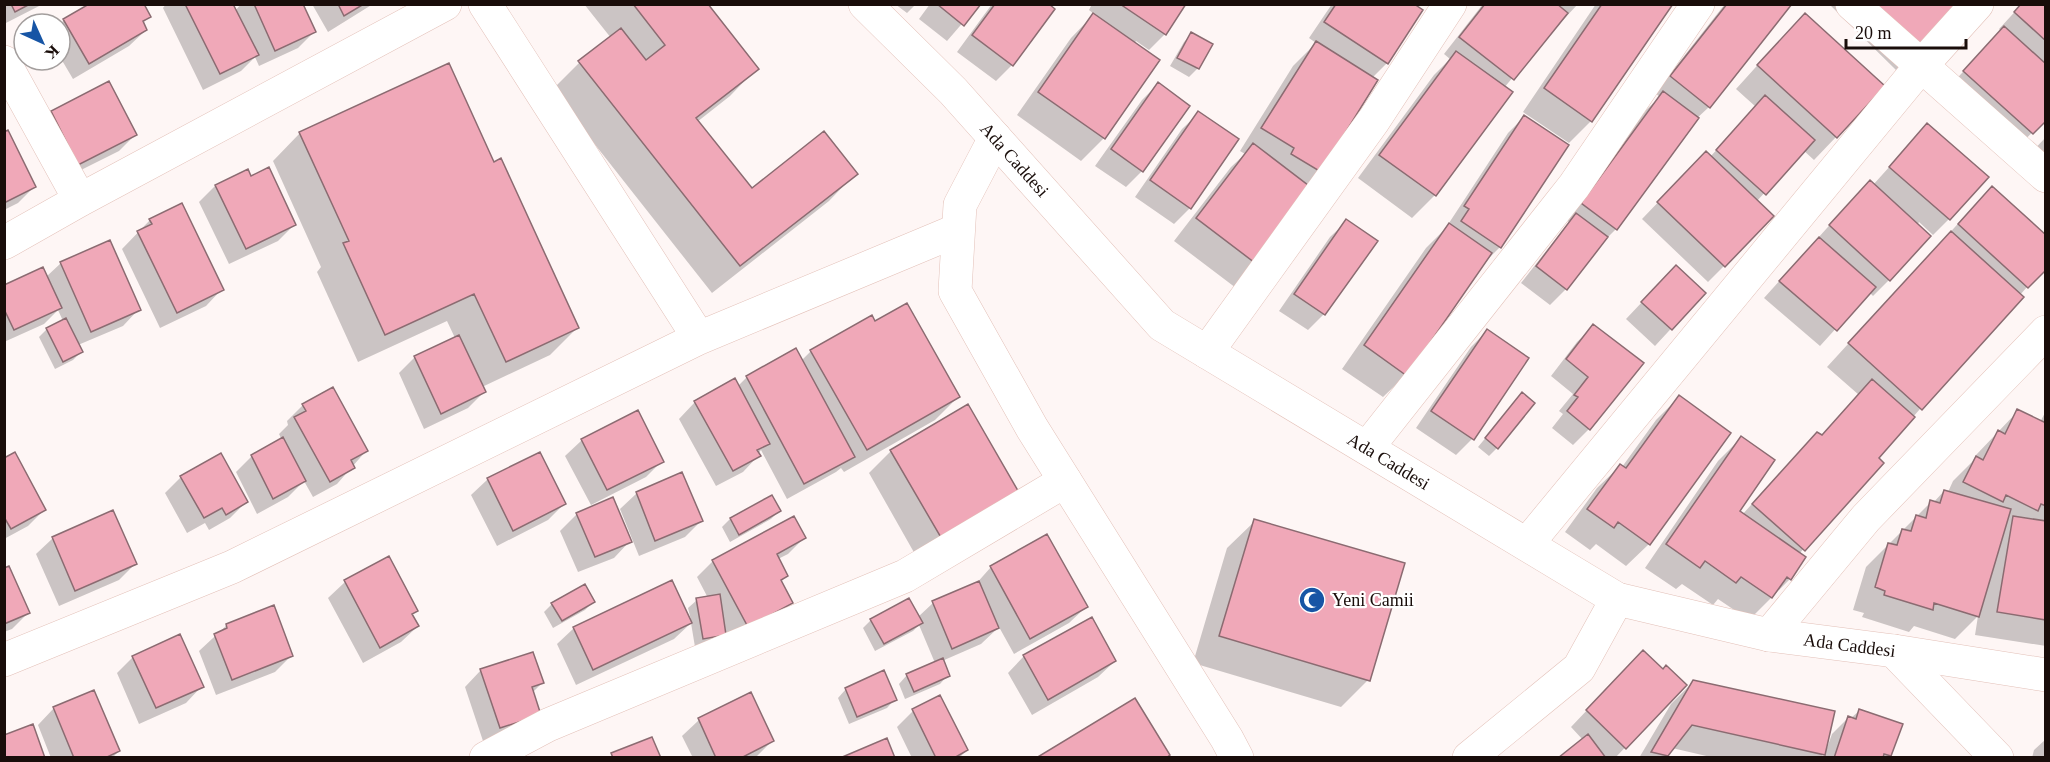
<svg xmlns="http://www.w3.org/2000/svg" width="2050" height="762" viewBox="0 0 2050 762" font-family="Georgia,serif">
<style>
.shadow{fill:#0003}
.building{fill:#f0a8b8;stroke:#8b6b71;stroke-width:1.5}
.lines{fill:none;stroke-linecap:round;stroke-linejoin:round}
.street-casing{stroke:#e3c0b8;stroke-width:34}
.secondary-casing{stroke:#e3c0b8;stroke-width:34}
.street{stroke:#fff;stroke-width:33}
.secondary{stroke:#fff;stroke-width:33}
.labels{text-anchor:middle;stroke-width:4.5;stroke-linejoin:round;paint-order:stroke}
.street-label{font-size:18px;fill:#190d0a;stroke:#fff}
.poi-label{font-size:18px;fill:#190d0a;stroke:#fff;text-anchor:start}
</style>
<rect width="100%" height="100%" fill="#fef6f5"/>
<path class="shadow" d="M4,4H43L4,24Z
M166,4H231L235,11L241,4H302L314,32L298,48L259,66L255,57L241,71L203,90L163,8Z
M312,4H373L328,32Z
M584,4H707L757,68L730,96L697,122L751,190L856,173L829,201L712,293L552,90L579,63L611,38Z
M895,4H916L907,13Z
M930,4H979L947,41L919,19Z
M992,4H1051L1012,65L996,81L957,52Z
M1092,4H1184L1165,34L1149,50L1136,41L1134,44L1104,138L1081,161L1017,115L1071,38L1094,14L1089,10Z
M1332,4H1419L1387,63L1372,78L1319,171L1306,185L1236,288L1174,241L1231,167L1245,154L1240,151L1293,66L1316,43L1309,38Z
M1483,4H1578L1563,20L1561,19L1504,88L1510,92L1435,195L1412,218L1358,178L1434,75L1450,59L1444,54Z
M1596,4H1671L1591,121L1569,143L1523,112Z
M1725,4L1790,5L1709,107L1695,120L1616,229L1601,244L1566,289L1550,305L1521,283L1569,222L1566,220L1647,109L1660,97L1655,93Z
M1829,4H1962L1896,70Z
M2022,4H2046V118L2016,149L1948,88L2001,31L1999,29Z
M149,17L142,24L146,30L129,46L73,79L60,57V25L64,20Z
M1192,34L1210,45L1197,69L1189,77L1170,66L1184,42Z
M1782,38L1836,137L1814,160L1803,150L1757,201L1724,266L1708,282L1642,219L1690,169L1710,157L1756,107L1736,89Z
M1158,84L1142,171L1126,187L1095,166L1142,100Z
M52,112L135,135L119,151L61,180L35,128Z
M1199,113L1190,208L1174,224L1135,197L1182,129Z
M1524,117L1500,247L1484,263L1406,375L1383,397L1342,369L1426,248L1450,224L1449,223L1508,133Z
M1927,125L1949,219L1933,235L1919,222L1889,280L1873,296L1869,292L1820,346L1764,298L1854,198L1873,185Z
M300,133L493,164L578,327L550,355L482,387L484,392L468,408L424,429L399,373L415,357L455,338L447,321L358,362L317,272L321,267L273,161Z
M4,134L34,187L18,203L4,210Z
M2046,137V176L2026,158Z
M251,178L294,225L278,241L229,264L199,202L215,186Z
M1976,204L2027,287L1877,458L1882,463L1799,554L1790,579L1749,620L1718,599L1713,605L1682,584L1676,589L1645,568L1718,461L1741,438L1737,512L1742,515L1795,456L1818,434L1821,436L1859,395L1827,367Z
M150,220L222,289L206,306L160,328L122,249Z
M1347,221L1324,314L1308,330L1279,311L1330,237Z
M61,263L139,309L123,326L78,345L81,352L73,360L55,369L39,337L47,329L63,321L58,310L44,324L4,342V287L46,277Z
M1660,283L1704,293L1655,346L1626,319Z
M874,323L958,397L935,420L844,472L841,468L836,472L787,499L761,450L758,454L759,455L743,472L716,486L679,419L695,402L738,386L747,377L795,350L801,361L811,351Z
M1594,326L1589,429L1573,445L1552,428L1563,414L1559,411L1573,394L1551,376L1577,342Z
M1487,331L1527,358L1472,439L1456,455L1416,428L1471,347Z
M1522,394L1497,448L1489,456L1478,447Z
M1679,397L1649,544L1626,566L1596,544L1590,550L1565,532L1597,488L1620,466L1622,467L1656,420Z
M303,405L366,451L337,484L313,497L304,481L288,497L257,514L236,472L252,456L282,440L279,434L288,425L287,421Z
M2018,411L2040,422L2046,411V646L1975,635L1978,616L1955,639L1914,626L1909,632L1862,617L1864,613L1853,610L1866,567L1931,502L1933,503L1944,491L1948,492L1953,481L1972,462L1976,455Z
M582,440L662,461L646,477L591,505L565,456Z
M891,451L1019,495L920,563L869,473Z
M4,459L44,510L28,526L4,539Z
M181,477L246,502L230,518L209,530L205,523L187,533L165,493Z
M488,479L564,504L548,520L497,546L471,495Z
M637,493L701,521L685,537L639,556L620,509Z
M771,497L779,511L771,519L730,542L722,527L730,519Z
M577,514L630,541L614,558L578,572L560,531Z
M1255,521L1368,680L1341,707L1193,663L1227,548Z
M1046,536L1086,607L1069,623L1014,654L999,627L981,644L942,661L948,675L940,684L905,699L899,684L907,675L935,663L919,625L913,631L875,651L863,628L871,620L918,617L933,603L975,585L991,567Z
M53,538L135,564L119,580L59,606L36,554Z
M804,538L788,554L778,559L786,576L781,582L792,603L775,619L695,647L691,623L674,639L576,685L557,644L574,628L672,582L691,620L688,608L697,600L708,598L697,577L713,561Z
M388,558L416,611L412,615L418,626L401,642L363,663L328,598L345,582Z
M4,570L28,613L12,629L4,632Z
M593,602L585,610L553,628L544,612L552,604Z
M227,625L291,656L275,672L216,695L199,651Z
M1024,656L1115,661L1098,677L1032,715L1008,673Z
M133,657L202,686L186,703L139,724L117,673Z
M1627,668L1663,671L1685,685L1615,758H1560L1583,740L1571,727Z
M481,670L542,683L532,693L539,714L484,744L465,687Z
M1694,681L1827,748L1832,734L1849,717L1851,718L1859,711L1890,755L1888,758H1824L1826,751L1820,758H1715L1672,748L1664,758H1639L1671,704Z
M846,689L895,699L887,708L849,724L838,698Z
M750,694L772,741L755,758H693L682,736L699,720Z
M940,697L967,750L959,758H912L897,727L913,711Z
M54,708L119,751L112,758H51L38,725Z
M2046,739V758H2032L2034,750Z"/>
<path class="building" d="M11,4H30L15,12Z
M89,4H144L151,17L143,21L147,30L89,64L63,19Z
M185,4H233L259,55L220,74Z
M254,4H303L316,32L275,51Z
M338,4H364L344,16Z
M633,4H708L759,69L696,118L752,188L824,131L858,174L740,266L578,61L621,28L646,60L665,45Z
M937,4H981L964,26Z
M995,4H1049L1055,9L1013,66L972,35Z
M1120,4H1186L1166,35Z
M1336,4H1414L1423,10L1388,64L1324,22Z
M1485,4H1557L1568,13L1514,80L1459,37Z
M1602,4H1673L1592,122L1544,88Z
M1727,4H1792L1710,108L1670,76Z
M1874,4H1964L1920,49Z
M2021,4H2046V41L2014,12Z
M1093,13L1160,60L1105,139L1038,92Z
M1805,13L1885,86L1837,138L1757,65Z
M2004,26L2046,64V121L2033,134L1963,71Z
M1191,32L1213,44L1199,69L1177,58Z
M1316,41L1378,80L1321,172L1291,154L1294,148L1261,128Z
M1456,51L1513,92L1436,196L1379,155Z
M449,63L494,162L501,158L579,328L506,362L474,294L385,335L343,243L349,241L299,132Z
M109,81L137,135L78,165L51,111Z
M1158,82L1190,106L1143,172L1111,149Z
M1663,91L1699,118L1617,230L1581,203Z
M1765,95L1815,140L1766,195L1716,150Z
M1198,111L1239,139L1191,209L1150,180Z
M1524,115L1569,145L1501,248L1461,221L1469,209L1464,206Z
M1927,123L1989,177L1950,220L1889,167Z
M8,130L36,187L4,203V132Z
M1253,143L1317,192L1259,266L1196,218Z
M1706,151L1774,216L1725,267L1657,202Z
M269,167L296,225L246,249L215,185L248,169L251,176Z
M1870,180L1931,236L1890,281L1829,225Z
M1992,186L2046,235V270L2028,288L1958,224Z
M182,203L224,290L177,313L137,231L152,224L149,219Z
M1576,213L1608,237L1567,290L1536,266Z
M1346,219L1378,241L1325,315L1294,294Z
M1449,223L1492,253L1407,376L1364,345Z
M1951,231L2024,297L1922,410L1848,343Z
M1819,237L1876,287L1837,331L1779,281Z
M110,240L141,310L91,332L60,262Z
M1676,265L1706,293L1672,330L1641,302Z
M43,267L62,308L14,330L4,309V285Z
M907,303L960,397L867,450L810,350L872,315L875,321Z
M66,318L83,352L63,362L46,328Z
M1593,324L1644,363L1590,430L1567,411L1578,397L1574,395L1588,377L1566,359Z
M1487,329L1529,358L1474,440L1431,411Z
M459,335L486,392L441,414L414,356Z
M796,348L855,457L804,484L746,376Z
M735,378L770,444L757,450L761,456L733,471L694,401Z
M1872,379L1915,417L1879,458L1884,463L1805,551L1752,504L1817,432L1822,435Z
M333,387L368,451L351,460L355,468L330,482L294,417L306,411L302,404Z
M1522,392L1535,403L1498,449L1485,438Z
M1679,395L1731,433L1650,545L1618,522L1614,528L1587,509L1620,464L1626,468Z
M968,404L1021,496L943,541L890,450Z
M2017,409L2046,423V506L2041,504L2038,511L2006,495L2003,502L1963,482L1976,456L1983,460L1998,430L2005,434Z
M638,410L664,462L607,490L581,439Z
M1741,436L1775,460L1740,511L1806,557L1791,580L1787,577L1772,598L1741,577L1736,583L1705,561L1700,568L1666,544Z
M283,437L306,481L273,499L251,455Z
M15,452L46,510L11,529L4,517V458Z
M540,452L566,504L513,531L487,478Z
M221,453L248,502L226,515L222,508L204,518L180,476Z
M682,472L703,521L655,541L636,492Z
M1944,490L2011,509L1979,617L1934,603L1933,610L1884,595L1885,591L1875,587L1888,543L1897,545L1902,529L1911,531L1916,515L1926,518L1930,500L1940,503Z
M772,495L781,511L739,535L730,518Z
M613,497L632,542L595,557L576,513Z
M113,510L137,564L75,591L52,537Z
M794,516L806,538L777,554L788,576L781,580L793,603L748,627L712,560Z
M2013,516L2046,521V620L1997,612Z
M1254,519L1405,563L1370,681L1219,636Z
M1047,534L1088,607L1030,639L990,566Z
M389,556L418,611L412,614L419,626L380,648L344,580Z
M9,566L30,613L4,624V568Z
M672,580L692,623L593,670L573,627Z
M979,581L999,628L952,649L932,601Z
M585,584L595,602L562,621L551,603Z
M720,594L726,635L703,639L696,598Z
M909,598L923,623L884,644L870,619Z
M274,605L293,656L232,680L214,634L227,628L226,624Z
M1092,617L1116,661L1048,700L1023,655Z
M180,634L204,687L156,708L132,656Z
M1643,650L1663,669L1666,665L1687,685L1626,749L1586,710Z
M533,652L544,683L532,687L541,715L500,728L480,669Z
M943,658L950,676L914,692L906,674Z
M884,670L897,700L857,717L845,688Z
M1693,680L1835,711L1825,755L1692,725L1668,756L1651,752Z
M94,690L120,751L105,758H74L53,707Z
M751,692L774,741L741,758H716L698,718Z
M940,695L968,750L954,758H936L912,709Z
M1135,698L1170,755L1166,758H1036Z
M1859,709L1903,724L1891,756L1884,754L1883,758H1834L1848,716L1856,719Z
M33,724L45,758H4V735Z
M1588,734L1606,758H1558Z
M652,737L661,758H613L611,753Z
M887,738L895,758H840Z"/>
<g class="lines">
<g class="street-casing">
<path id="street" d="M485,4L699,338
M1852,4L2046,176
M4,62L80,200
M4,243L80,200L445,4
M1207,352L1374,120L1450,4
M1367,448L1574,186L1698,4
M1527,544L1921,66L1977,4
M1769,635L1866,518L2046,332
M4,660L232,567L699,338L958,230
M486,758L548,725L905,576L1065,481"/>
</g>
<g class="secondary-casing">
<g id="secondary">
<path id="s1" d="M865,4L953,91L1162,325L1617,599L1769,635L1894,651L2046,675"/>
<path d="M995,138L960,205L955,291L1032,428L1227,739L1237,758"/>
<path d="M1894,651L1997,758"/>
<path d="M1469,758L1579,668L1617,599"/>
</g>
</g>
<use href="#street" class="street"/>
<use href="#secondary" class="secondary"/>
</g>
<defs>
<g id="mosque-disc" transform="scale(1.35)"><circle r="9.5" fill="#1755a5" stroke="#fff"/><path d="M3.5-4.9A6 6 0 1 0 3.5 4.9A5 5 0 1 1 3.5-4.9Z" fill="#fff"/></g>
</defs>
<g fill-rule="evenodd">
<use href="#mosque-disc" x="1312" y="600"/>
</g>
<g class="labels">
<g class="street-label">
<text dy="6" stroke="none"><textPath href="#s1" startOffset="216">Ada Caddesi</textPath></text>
<text dy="6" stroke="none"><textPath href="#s1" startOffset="702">Ada Caddesi</textPath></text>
<text dy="6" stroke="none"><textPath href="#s1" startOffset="1206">Ada Caddesi</textPath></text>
</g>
<g class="poi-label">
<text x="1332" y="606">Yeni Camii</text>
</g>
</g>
<rect width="2050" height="762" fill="none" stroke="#190d0a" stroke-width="12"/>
<g transform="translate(42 42) rotate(135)"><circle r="28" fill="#ffffff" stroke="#a39e9d" stroke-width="1.5"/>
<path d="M0-4.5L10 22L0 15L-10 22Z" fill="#1755a5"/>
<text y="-9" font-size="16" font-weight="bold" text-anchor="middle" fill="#190d0a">K</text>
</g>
<path d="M1846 39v9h120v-9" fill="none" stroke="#190d0a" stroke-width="3"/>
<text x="1855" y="39" font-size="18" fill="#190d0a" stroke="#ffffff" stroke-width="4.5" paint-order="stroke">20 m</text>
</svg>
